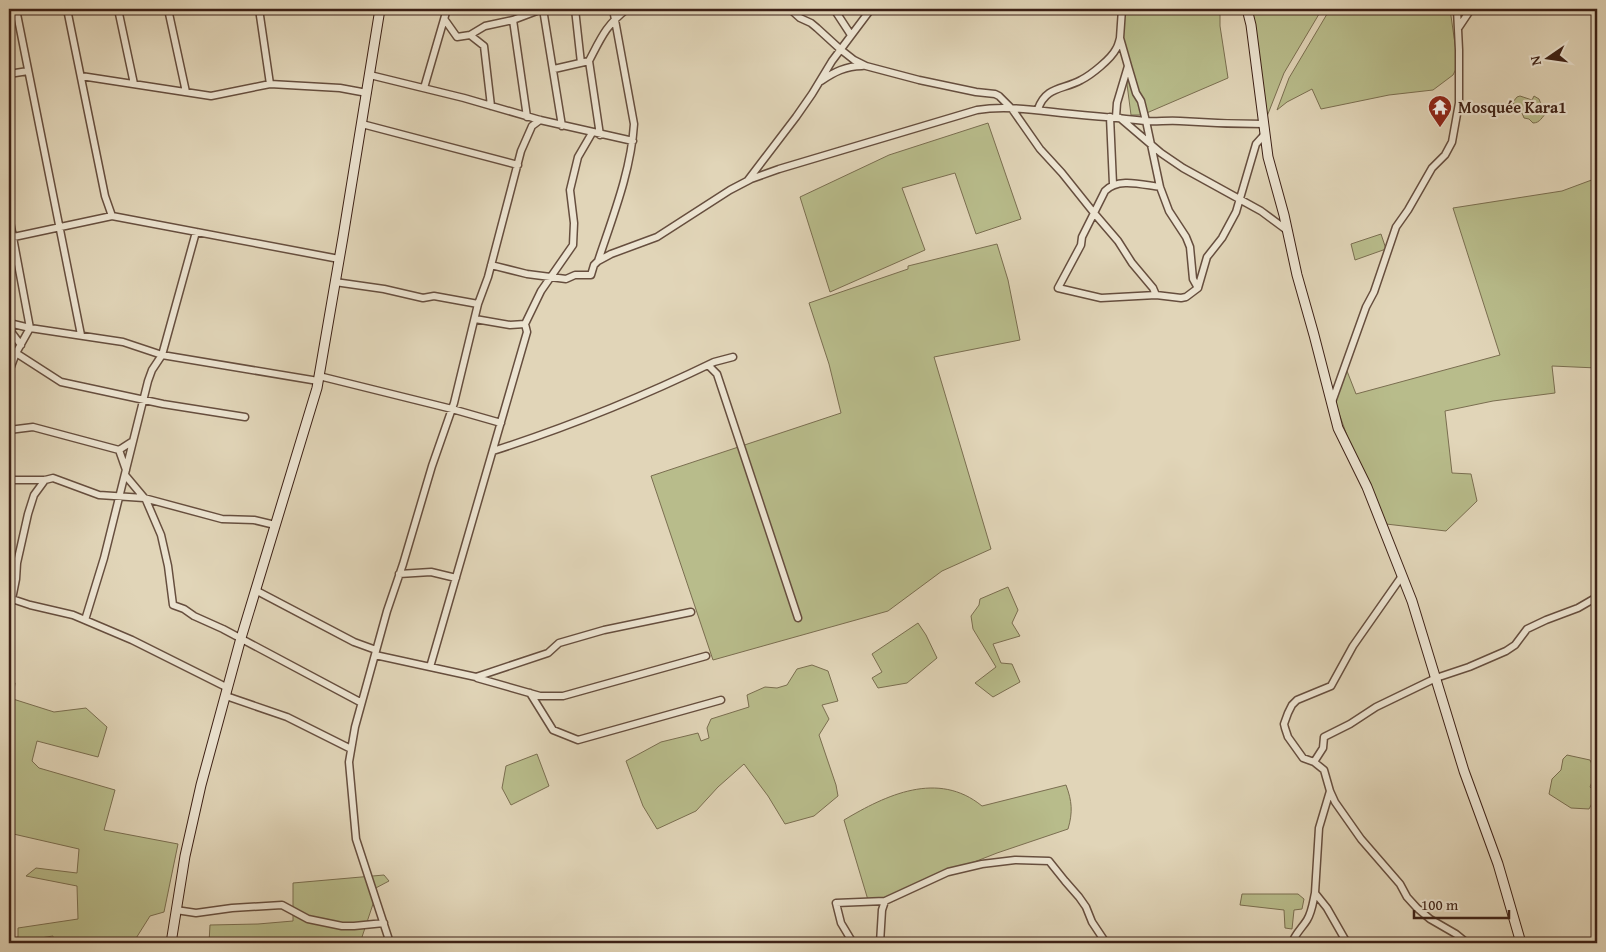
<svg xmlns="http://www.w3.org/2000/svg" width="1606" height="952" viewBox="0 0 1606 952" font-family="'Gentium Book Plus',serif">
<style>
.green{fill:#b8bc8b;stroke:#7a6e50}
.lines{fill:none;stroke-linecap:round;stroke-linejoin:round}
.street-casing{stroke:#664e3e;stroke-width:9}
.secondary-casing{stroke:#3d2116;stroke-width:11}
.street{stroke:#ece4d1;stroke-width:6}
.secondary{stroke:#ece4d1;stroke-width:9}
.labels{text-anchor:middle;stroke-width:4.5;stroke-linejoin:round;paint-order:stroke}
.poi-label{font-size:16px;font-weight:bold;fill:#3d2116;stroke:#ece4d1;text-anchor:start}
</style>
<rect width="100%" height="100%" fill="#e1d5b8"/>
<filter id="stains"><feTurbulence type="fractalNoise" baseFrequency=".004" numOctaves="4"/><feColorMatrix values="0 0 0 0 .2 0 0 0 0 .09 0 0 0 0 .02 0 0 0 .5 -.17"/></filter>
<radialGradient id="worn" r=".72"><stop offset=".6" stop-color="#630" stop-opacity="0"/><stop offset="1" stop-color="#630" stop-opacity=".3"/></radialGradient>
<path class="green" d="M1123,9H1220V26L1228,78L1142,115H1131L1121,38Z
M1251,9H1322L1284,73L1266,119Z
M1330,9H1450L1458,65L1453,75L1433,90L1389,95L1321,109L1312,89L1287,102L1277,110L1289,78Z
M1520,96L1532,100L1534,96L1539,99L1541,104L1547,107V112C1542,117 1540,123 1533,123L1529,119L1524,118L1522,113L1517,112L1513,102L1517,97Z
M988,123L1021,219L976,234L955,173L902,188L925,250L830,292L800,197L889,155Z
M1597,178V368L1552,366L1555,393L1493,401L1445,411L1452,473L1471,474L1477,501L1446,531L1386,524L1350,444L1335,402L1347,371L1356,394L1500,355L1453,208L1562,191Z
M1381,234L1386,249L1355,260L1351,244Z
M997,244L1008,280L1020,340L934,357L991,549L942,571L888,611L713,660L651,476L841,413L829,364L809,303L908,269V266Z
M1008,587L1018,610L1012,623L1020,636L993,644L1001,663L1012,664L1020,682L993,697L975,683L996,667L973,629L971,616L979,605L980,599Z
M918,623L926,635L937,658L907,683L878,688L872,678L882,672L872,654Z
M812,665L828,671L838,701L822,705L829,719L819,735L836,785L838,796L814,816L785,824L768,796L744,764L718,787L696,811L657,829L643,806L626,761L661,742L698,733L701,741L709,738L707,728L711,719L749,707L747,695L765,687L777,688L787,685L797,669Z
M9,676L15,683L13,699L54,712L86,708L107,727L98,757L37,741L32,761L39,768L115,790L104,830L178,844L164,912L150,916L133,943H53V936L9,943V939L18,937V928L78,919L77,886L26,876L36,868L77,873L79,849L9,833Z
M537,754L549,786L511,805L502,788L506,766Z
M1567,755L1590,760C1595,769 1594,778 1590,787L1597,794L1589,809L1571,808L1549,794L1552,779L1561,770L1563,759Z
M1066,785C1072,801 1073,812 1068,829L997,853L883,898L868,900L844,820C886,795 938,770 982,806Z
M384,875L389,881L372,890L375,898L362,937L366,943H209L210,925L258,924L293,921V883Z
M1242,894H1298L1304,899L1302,909L1294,910L1292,929L1285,928L1284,910L1240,905Z"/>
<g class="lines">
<g class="street-casing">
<path id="street" d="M16,9L81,335
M67,9L105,196L112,216
M118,9L134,84
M168,9L186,92
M259,9L270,84L340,88L367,93
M543,9L562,126
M575,9L581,63
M790,9L800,18L811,23L817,28L840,49L854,60L866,66L919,80L976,92L995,94L999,96L1012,109L1040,149L1062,173L1094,213L1118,241L1132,263L1153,288L1156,295L1181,298L1186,297L1198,288L1207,257L1222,238L1236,212L1256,144L1265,134
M834,9L851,35
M445,20L457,37L470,35L484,46L491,106
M513,20L527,117
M1459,27L1471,9
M470,35L485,26L513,20L542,9
M589,61L600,135
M1128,66L1136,93L1141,101L1146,121L1160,187L1169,211L1186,237L1190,247L1193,279L1198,288
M554,69L589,61C601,38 606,25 627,9
M9,74L28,71
M370,75L464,98L540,120L633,141
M81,76L211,96L270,84
M821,81C834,72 846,66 862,66
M424,88L447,9
M1038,109C1046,86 1063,90 1081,80C1091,75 1111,59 1116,49C1118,46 1119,42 1120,38
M1110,117L1113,184
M1116,117L1117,103L1128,66L1120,38L1122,9
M1120,118L1161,153L1183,168L1261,211L1288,231
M362,124L518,165
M748,180L796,117L812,94L832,61L871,9
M9,216L30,328L16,353L9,372
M9,238L112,216L339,259
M598,261C613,216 631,171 634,124L613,9
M491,265L527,274L566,279L575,275H591L594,265L598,261L611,254L657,237L730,190L751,179L779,169L977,110C1002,106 1028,109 1053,112C1084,116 1115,117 1145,121C1156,122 1168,120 1180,121C1208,123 1236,124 1264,124
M335,282L384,289L423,298L434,296L478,304
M1156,295L1101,298L1058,288L1081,245L1082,237L1105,191C1118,177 1143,185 1160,187
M475,319L510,325L525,324L541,291L573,245L574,223L570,190L578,157L592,133
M9,323L30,328L123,342L162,355L318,381
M9,329L21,345
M16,353L61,382L163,404L245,417
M708,365L717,374L798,618
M319,376L452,409L501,423
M1332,402L1366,307L1374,292L1396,227L1408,210L1432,168L1445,155L1452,142L1459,103V50L1457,9
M9,430L33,427L119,450L126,470
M119,450L133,441
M493,451C568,427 642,397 714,362L733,357
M125,475L146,500L161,535L168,566L173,605L184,609L194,616L223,629L360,702
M9,480H45L53,478L99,495L144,498L222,519L254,520L275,525
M399,574L431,572L456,578
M1402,576L1353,646L1331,686L1297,700L1292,705L1288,713L1284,724L1285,728L1288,737L1303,758L1314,762L1324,770L1330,791L1335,802L1361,839L1400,884L1407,897L1417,908L1430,919L1456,934L1467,943
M255,590L354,642L376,650
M9,598L30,605L73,615L132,640L228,688
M12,599L16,579L17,563L28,514L34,495L45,480
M85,620L104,558L148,381L152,370L162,355L196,232
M375,655L476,677L548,653L559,643L604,630L691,612
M430,667L527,332L525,324
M477,678L540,696H563L706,656
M530,693L553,730L578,740L721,700
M226,696L287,717L351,749
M1314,762L1323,748L1324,737L1350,724L1376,707L1436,678L1469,667L1506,651L1515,645L1527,629L1546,620L1578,608L1597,597
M1330,791L1319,828L1315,893L1327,908L1347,943
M176,910L196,913L232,908L282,905L308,919L342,926H354L384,923
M390,943L356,839L349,762L355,727L387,611L403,564L432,466L454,403L478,304L488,277L521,151L532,126L540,120
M853,943L841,923L836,903L885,901L948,872L982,864L1015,860L1049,861L1065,881L1079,897L1086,907L1092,922L1106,943
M880,943L882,910L885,901
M1292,943C1295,934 1302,928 1307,920C1312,912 1313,902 1315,893"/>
</g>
<g class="secondary-casing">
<path id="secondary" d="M1247,9L1251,25L1268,157L1284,215L1297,275L1314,335L1338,428L1367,487L1412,601L1464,771L1498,864L1521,943
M171,943L185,856L201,785L241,638L317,388L343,237L380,9"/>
</g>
<use href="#street" class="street"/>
<use href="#secondary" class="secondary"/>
</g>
<defs>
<g id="temple-pin" transform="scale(1.25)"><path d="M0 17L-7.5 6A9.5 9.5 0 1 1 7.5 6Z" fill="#8f2418" stroke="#ece4d1"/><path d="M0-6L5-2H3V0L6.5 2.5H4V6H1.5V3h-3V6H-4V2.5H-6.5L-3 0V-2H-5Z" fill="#fff"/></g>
</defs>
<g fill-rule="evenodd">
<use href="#temple-pin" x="1440" y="107"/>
</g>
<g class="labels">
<g class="poi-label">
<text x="1458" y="113">Mosquée Kara1</text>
</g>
</g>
<rect width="1606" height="952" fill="none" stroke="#e1d5b8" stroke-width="30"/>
<rect x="10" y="10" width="1586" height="932" fill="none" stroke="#3d2116" stroke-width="2.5"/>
<rect x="15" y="15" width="1576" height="922" fill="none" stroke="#3d2116"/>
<g transform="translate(1548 58) rotate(257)" stroke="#ece4d1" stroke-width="4" paint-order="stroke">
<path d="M0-4L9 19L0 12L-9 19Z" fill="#3d2116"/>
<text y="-8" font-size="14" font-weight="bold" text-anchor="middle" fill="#3d2116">N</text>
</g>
<path d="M1414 910v8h95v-8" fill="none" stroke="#3d2116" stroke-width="2.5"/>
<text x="1421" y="910" font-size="15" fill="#3d2116" stroke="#ece4d1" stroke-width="4" paint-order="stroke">100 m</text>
<rect width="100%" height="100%" filter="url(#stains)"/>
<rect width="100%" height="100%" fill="url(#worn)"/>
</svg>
